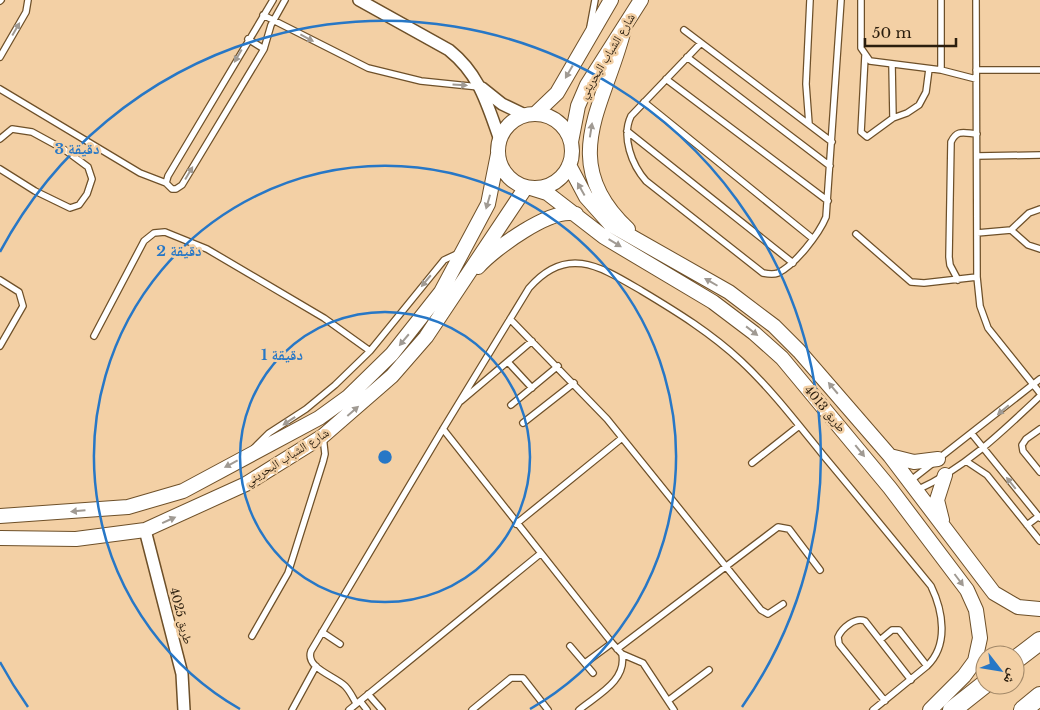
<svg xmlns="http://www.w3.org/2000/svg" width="1040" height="710" viewBox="0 0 1040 710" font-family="'Libre Baskerville','Noto Naskh Arabic',serif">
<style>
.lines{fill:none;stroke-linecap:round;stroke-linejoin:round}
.service-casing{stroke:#6e5029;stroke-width:8}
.minor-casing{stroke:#6e5029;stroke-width:14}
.tertiary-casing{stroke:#6e5029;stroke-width:16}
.primary-casing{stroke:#6e5029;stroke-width:20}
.service{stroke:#fff;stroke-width:5.5}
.minor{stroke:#fff;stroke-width:11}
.tertiary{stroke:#fff;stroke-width:14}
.primary{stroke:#fff;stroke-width:18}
.oneway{fill:#a09a93}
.ring{fill:none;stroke:#2777c6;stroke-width:2.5}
.labels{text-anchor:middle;stroke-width:5;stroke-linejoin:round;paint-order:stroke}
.street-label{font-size:12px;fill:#2b1e0e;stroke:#f3d0a5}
.centre{fill:#2777c6;stroke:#f3d0a5;stroke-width:2.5}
.ring-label{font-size:15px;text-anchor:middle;font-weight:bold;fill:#2777c6;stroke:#f3d0a5;stroke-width:5;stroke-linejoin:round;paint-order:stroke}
</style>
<rect width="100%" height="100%" fill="#f3d0a5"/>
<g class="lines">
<g class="service-casing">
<path id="service" d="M273,0L168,176L166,183L172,189H176L182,185L264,49L271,25L285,0
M861,0V48L870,61L941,70L976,79
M941,0V70
M976,0L977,277L980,306L988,328L1040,393
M0,1L1,0
M263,15L368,68L421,81L479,87
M590,27L595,0
M684,30L832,142
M248,39L264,49
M701,43L631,116C621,137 632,165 646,181L763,273C768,274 773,275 778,273C795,265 819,234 826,217L841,0
M865,56L861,132L867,137L893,118L907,113L919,105L926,92L929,69
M0,57L26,12L28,0
M687,57L830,166
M892,64L893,118
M976,70H1040
M666,79L828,201
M0,89L140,173L166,183
M644,102L812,238
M809,124L806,84L810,0
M627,131L793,263
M0,139L12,129L32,132L65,150L88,167L92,179L87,194L79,205L70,208L35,191L0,169
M977,156L1040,155
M1040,209L1029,213L1011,230L1028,245L1040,249
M977,233L1011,230
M856,234L911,282L924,283L977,277
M0,280L19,292L23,306L0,346
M958,280L950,265L949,257L951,142C957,129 964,133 977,134
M510,319L607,419L761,610L768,614L783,604
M94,336L144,241L154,233L165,232L207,249L324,318L370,351
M508,362L532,388
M461,401L532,341
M511,405L558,366
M523,423L574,383
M443,429L612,643L622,654L643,663L674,710
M1040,429L1026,439L1022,445L1023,451L1040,472
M972,434L1040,518
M254,448L269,433L306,409L335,385L370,351L444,260L459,253
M966,461L987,475L1040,541
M752,463L799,426
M910,481L1040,379
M917,490C964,469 1003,431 1040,396
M516,524L622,438
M1027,525L1039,516
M322,632L340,644
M252,636L288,573L323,462L325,454L323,436
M880,640L892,630H899L927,666
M570,646L593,673
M617,649L778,527L789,529L820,570
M585,663L612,643
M368,694L382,710
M669,700L709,670
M360,701L367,710
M885,701L839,644L838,637C842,628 855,617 865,621L911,680
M356,703C353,698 350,691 345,686C335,676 305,668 311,651L443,429L529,288C567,244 601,267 642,291C677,312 711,333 741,361C771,389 797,423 823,455C859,498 895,542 931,586C943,611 949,645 927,666L873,710
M292,710L316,666
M349,710L540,554
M472,710L511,678H523L548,710
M579,710C597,695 627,681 622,654"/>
</g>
<g class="minor-casing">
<path id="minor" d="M359,0L449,50C480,75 487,104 500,140
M482,88L502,104L525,115
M145,530L182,674L184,710"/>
</g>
<g class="tertiary-casing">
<path id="tertiary" d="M624,29C606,104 555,161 628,229
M535,114L557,93L611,0
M498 151a37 37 0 1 1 74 0a37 37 0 1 1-74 0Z
M571,142L578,106L587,85L641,0
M569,165L586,197L611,225L729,292L774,326L799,351L890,456L994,593L1018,607L1040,609
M531,188L547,193L604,237L713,302L754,333L782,358L890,488L967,590L976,610L980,638L975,661L964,676L930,710
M478,267C494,249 551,207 576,214
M890,456L914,462L938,459
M0,516L128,507L183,491L319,418L348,397L392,354L441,292L488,204L498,154
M942,520L937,500L945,475
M0,538L76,539L145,530L246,484L323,436L392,376L426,337L526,187"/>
</g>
<g class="primary-casing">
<path id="primary" d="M1015,660L1040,641
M952,710L985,684
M1023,710L1040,696"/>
</g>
<use href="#service" class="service"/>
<use href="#minor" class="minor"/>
<use href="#tertiary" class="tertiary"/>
<use href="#primary" class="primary"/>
</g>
<defs><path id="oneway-solid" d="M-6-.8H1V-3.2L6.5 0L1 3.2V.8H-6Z" transform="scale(1.25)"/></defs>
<g class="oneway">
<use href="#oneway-solid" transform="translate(16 29) rotate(-60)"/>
<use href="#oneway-solid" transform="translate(307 38) rotate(28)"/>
<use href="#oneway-solid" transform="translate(238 56) rotate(120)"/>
<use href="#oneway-solid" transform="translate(569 72) rotate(120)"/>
<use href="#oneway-solid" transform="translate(460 85) rotate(4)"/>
<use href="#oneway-solid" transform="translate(591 130) rotate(-81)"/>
<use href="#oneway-solid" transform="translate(189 173) rotate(-59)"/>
<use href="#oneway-solid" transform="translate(581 189) rotate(-119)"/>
<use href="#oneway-solid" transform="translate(488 202) rotate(106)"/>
<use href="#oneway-solid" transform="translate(615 243) rotate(31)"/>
<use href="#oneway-solid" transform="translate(426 281) rotate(130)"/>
<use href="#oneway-solid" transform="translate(711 282) rotate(-150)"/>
<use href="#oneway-solid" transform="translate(752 331) rotate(38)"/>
<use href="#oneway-solid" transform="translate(404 340) rotate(130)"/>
<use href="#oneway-solid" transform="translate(833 388) rotate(-130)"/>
<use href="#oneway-solid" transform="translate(1003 410) rotate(140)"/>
<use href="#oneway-solid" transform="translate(353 411) rotate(-41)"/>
<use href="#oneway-solid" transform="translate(289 421) rotate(146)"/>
<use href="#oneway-solid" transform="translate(860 451) rotate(51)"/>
<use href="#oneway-solid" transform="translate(231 464) rotate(152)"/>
<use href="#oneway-solid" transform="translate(1011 483) rotate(-129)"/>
<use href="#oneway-solid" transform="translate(78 511) rotate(175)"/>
<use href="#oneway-solid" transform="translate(169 520) rotate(-24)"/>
<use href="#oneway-solid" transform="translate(959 580) rotate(53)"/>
</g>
<g class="ring">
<circle cx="385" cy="457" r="145"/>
<path d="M240 709A291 291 0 1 1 530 709"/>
<path d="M28 707A436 436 0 0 1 0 662M0 252A436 436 0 1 1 742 707"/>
</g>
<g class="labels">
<g class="street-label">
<text transform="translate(607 56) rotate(-59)" y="4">شارع الشباب البحريني</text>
<text transform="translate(825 409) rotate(50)" y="4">طريق 4013</text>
<text transform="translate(287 457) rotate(-32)" y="4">شارع الشباب البحريني</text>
<text transform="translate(181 616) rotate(75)" y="4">طريق 4025</text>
</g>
</g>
<circle cx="385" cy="457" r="8" class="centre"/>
<g class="ring-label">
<text x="77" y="154">3 دقيقة</text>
<text x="179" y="256">2 دقيقة</text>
<text x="282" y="360">1 دقيقة</text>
</g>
<g transform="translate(1000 670) rotate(121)"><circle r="24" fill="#f3d0a5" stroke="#a38969"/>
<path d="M0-4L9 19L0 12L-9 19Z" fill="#2777c6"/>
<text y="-8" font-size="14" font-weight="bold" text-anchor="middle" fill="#2b1e0e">ش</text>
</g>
<path d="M865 38v8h91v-8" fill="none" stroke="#2b1e0e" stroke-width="2.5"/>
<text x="872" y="38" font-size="15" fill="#2b1e0e" stroke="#f3d0a5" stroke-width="4" paint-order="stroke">50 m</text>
</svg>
